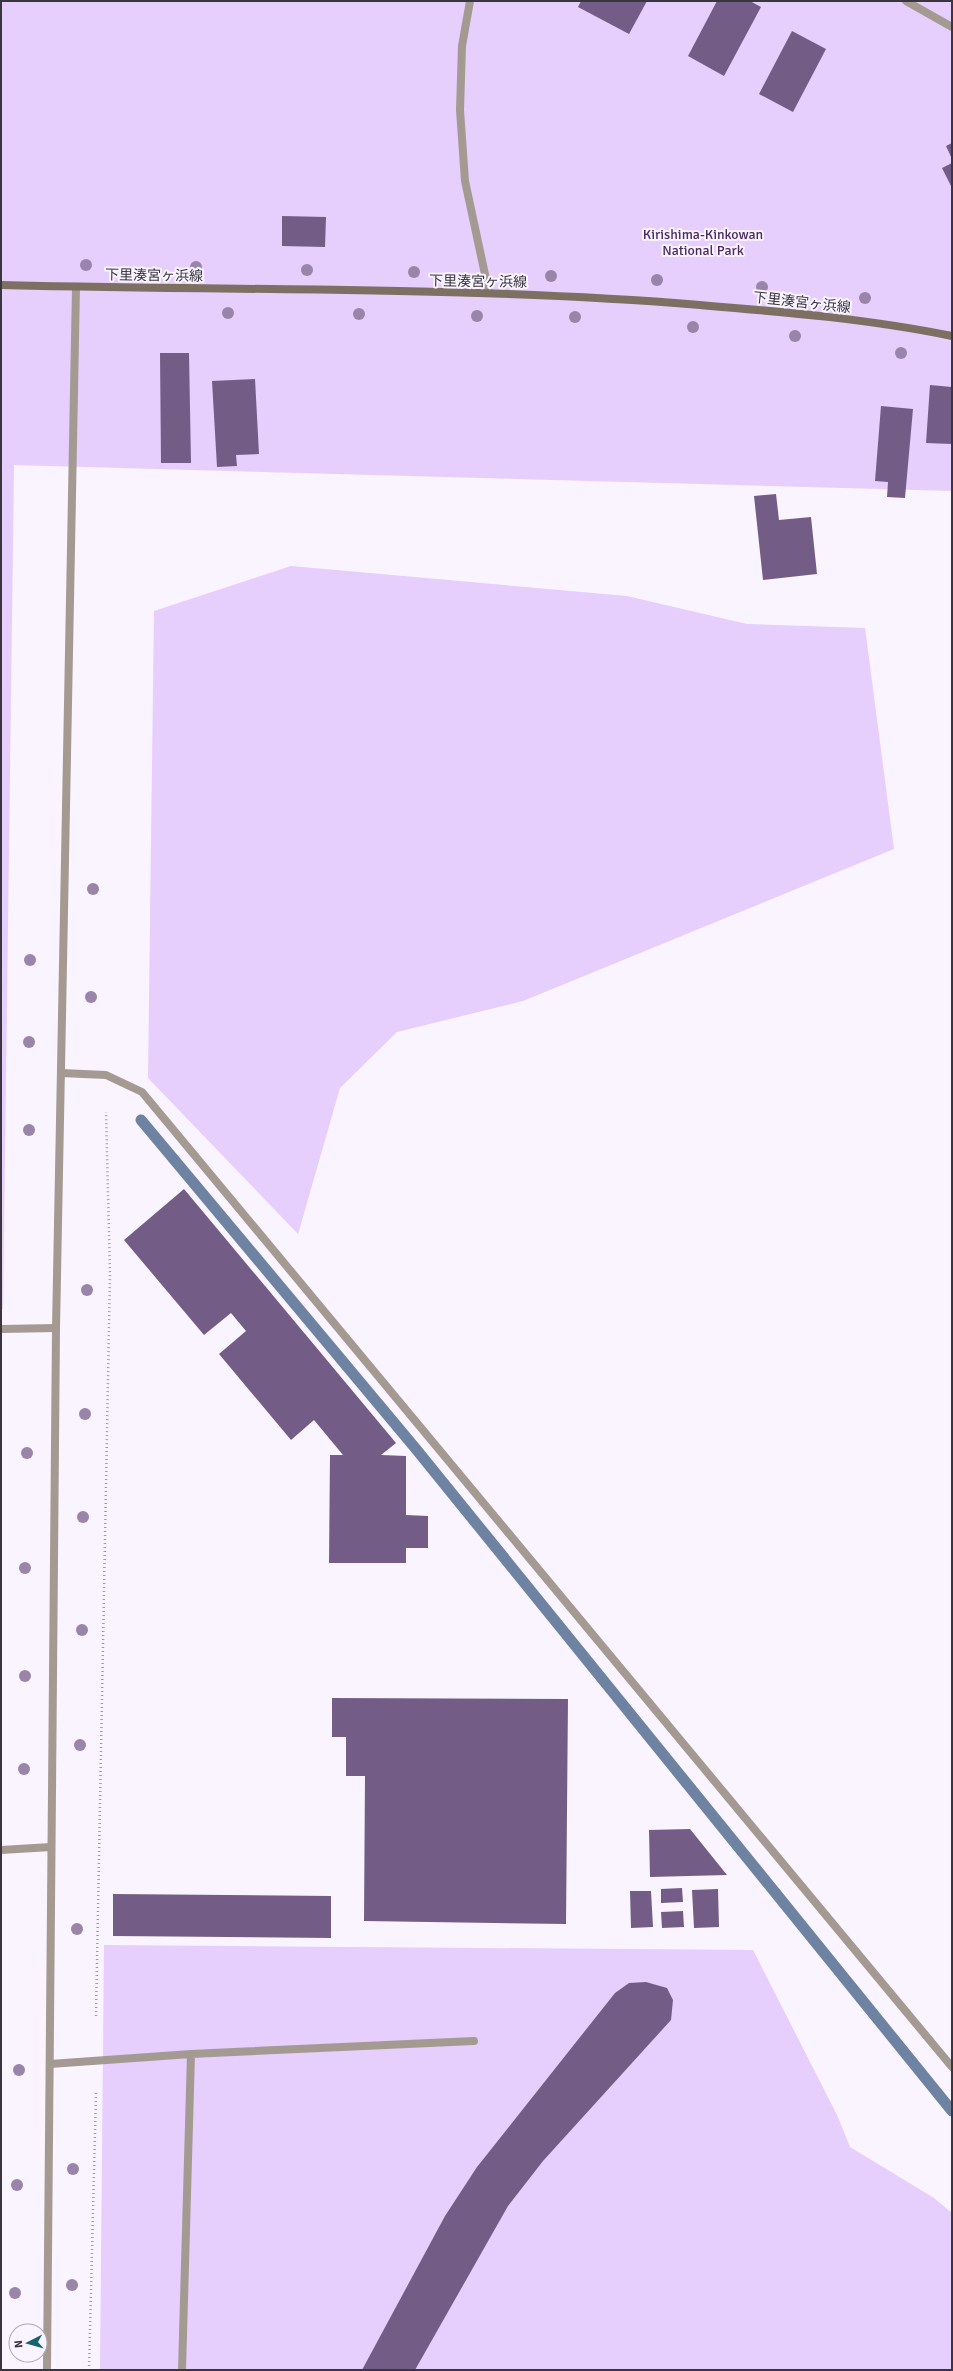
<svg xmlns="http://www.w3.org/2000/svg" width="953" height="2371" viewBox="0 0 953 2371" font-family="Signika,'Noto Sans JP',sans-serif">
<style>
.green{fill:#e6cefd}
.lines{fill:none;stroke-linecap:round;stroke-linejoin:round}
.stream{stroke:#6e83a2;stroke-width:11}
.building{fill:#735d86}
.path{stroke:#a09ba6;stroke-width:2.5;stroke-dasharray:1 3;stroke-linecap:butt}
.service{stroke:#a49a91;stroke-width:8}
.minor{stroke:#a49a91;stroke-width:8}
.tertiary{stroke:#a49a91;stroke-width:8}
.secondary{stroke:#7d6f61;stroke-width:8}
.tree{fill:#9985a9}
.labels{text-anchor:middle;stroke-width:4;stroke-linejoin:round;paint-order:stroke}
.park-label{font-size:14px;fill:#4b2b63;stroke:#f9f4ff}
.street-label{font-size:14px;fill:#3a353f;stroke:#f9f4ff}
</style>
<rect width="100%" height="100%" fill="#f9f4ff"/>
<path class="green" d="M1,1H952V491L14,465L3,1309H1Z
M291,566L627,596L747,624L865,628L894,849L523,1001L397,1032L340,1088L298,1234L148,1078L154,611Z
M104,1945L753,1950L837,2115L850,2147L934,2198L952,2213V2370H100Z"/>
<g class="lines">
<path class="stream" d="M141,1120L416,1449L952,2111"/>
</g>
<path class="building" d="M581,1H647L629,34L578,7Z
M717,1H750L761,7L724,76L688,56Z
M792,31L826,49L793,112L759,94Z
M952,143V159L946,146Z
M952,163V188L942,168Z
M282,216L326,217L325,247L282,246Z
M160,353H189L191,463H161Z
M255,379L259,454L236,455L237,466L217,467L212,381Z
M930,385L952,387V444L926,443Z
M881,406L913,409L905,498L887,497L888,482L875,481Z
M776,494L779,520L811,517L817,574L763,580L754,496Z
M184,1189L396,1443L381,1455L406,1456V1515L428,1516V1548H406V1563H329L330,1455H343L314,1420L291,1440L219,1354L246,1331L231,1313L204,1335L124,1240Z
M332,1698L568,1699L566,1924L364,1921L365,1776H346V1737H332Z
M690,1829L727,1875L650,1877L649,1830Z
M682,1888L683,1902L661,1903V1889Z
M718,1889L719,1927L694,1928L692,1890Z
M630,1891H651L653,1927L631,1928Z
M113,1894L331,1896V1938L113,1936Z
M683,1911L684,1927L662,1928L661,1912Z
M646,1982L667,1988L673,2000L671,2020L543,2161L508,2206L415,2370H362L445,2216L477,2167L615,1993L629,1983Z"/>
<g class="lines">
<path class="path" d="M96,2016L110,1274L106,1112
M89,2370L96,2093"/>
<path class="service" d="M470,1L462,46L460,110L465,181L489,293
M1,1850L51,1847
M50,2064L191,2054L474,2041
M182,2370L191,2054"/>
<path class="minor" d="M906,1L952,27
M61,1073L106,1075L142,1092L952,2067
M1,1329L56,1328"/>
<path class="tertiary" d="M47,2370L56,1328L76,287"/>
<path class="secondary" d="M1,285C234,291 468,286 700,305C784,312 869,319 952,336"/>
</g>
<g class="tree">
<circle cx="86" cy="265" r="6"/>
<circle cx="196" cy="267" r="6"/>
<circle cx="307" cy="270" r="6"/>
<circle cx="414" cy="272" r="6"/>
<circle cx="551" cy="276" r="6"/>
<circle cx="657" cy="280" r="6"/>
<circle cx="762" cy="287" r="6"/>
<circle cx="865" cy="298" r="6"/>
<circle cx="228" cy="313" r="6"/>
<circle cx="359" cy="314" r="6"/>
<circle cx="477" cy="316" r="6"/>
<circle cx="575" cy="317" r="6"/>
<circle cx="693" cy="327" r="6"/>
<circle cx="795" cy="336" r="6"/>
<circle cx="901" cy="353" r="6"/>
<circle cx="93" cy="889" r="6"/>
<circle cx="30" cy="960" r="6"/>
<circle cx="91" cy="997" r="6"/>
<circle cx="29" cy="1042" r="6"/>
<circle cx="29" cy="1130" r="6"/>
<circle cx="87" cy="1290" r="6"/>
<circle cx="85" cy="1414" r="6"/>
<circle cx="27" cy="1453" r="6"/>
<circle cx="83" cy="1517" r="6"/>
<circle cx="25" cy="1568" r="6"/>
<circle cx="82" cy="1630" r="6"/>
<circle cx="25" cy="1676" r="6"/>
<circle cx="80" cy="1745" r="6"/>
<circle cx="24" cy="1769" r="6"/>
<circle cx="77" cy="1929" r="6"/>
<circle cx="19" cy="2070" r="6"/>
<circle cx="73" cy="2169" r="6"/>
<circle cx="17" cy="2185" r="6"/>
<circle cx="72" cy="2285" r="6"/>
<circle cx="15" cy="2293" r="6"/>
</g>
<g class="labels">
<g class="park-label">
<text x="703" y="239">Kirishima-Kinkowan<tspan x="703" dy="16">National Park</tspan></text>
</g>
<g class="street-label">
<text transform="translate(154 275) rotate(1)" y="5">下里湊宮ヶ浜線</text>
<text transform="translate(478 281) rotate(1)" y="5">下里湊宮ヶ浜線</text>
<text transform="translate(802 302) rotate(6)" y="5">下里湊宮ヶ浜線</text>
</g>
</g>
<rect width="953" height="2371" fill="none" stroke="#3a353f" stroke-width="4"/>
<g transform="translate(28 2343) rotate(264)"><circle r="19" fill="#f9f4ff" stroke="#ada8b2"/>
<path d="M0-3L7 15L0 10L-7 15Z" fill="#17646e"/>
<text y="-6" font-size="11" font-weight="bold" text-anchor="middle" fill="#3a353f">N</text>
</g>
</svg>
